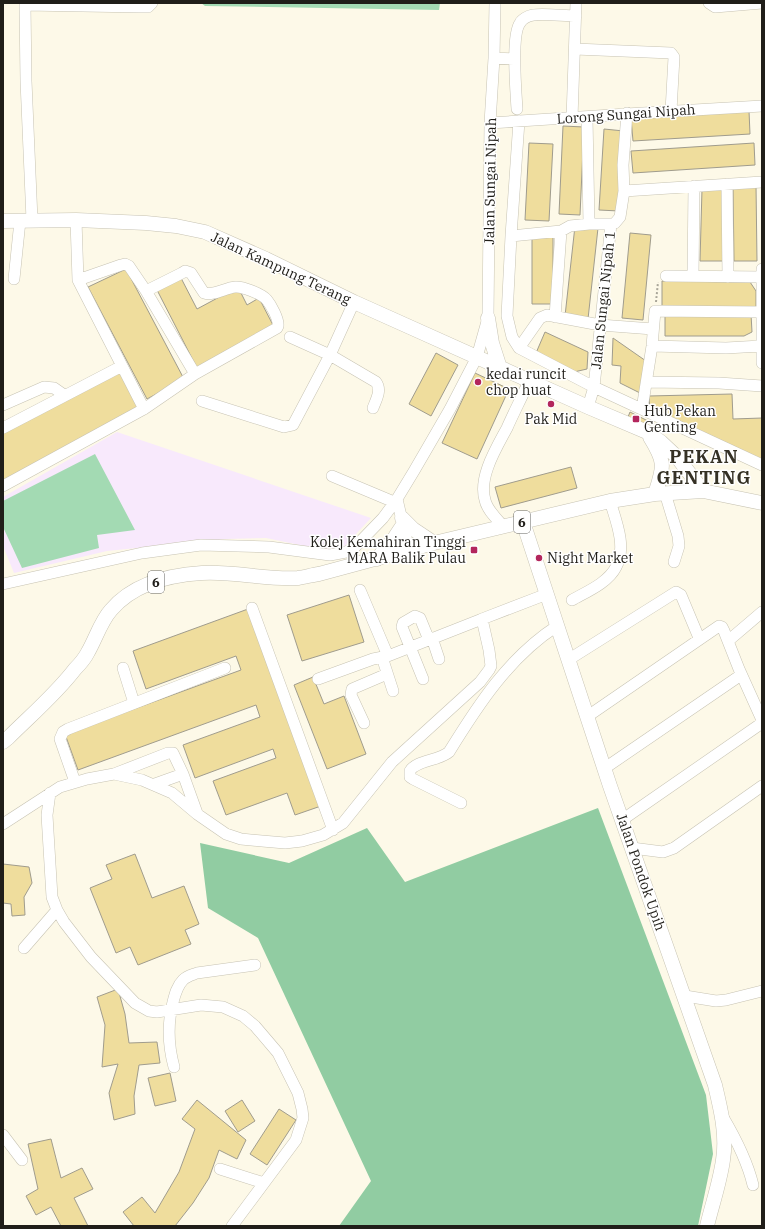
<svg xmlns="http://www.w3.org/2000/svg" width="765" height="1229" viewBox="0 0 765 1229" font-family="'IBM Plex Serif',serif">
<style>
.education{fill:#f8e9fc}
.green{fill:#a3dab3}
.forest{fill:#91cca2}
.building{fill:#efdd9d;stroke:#a09c8d}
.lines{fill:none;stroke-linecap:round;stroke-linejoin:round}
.minor-casing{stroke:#c7c3b3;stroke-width:12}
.major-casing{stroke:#c7c3b3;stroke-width:15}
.path{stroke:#a9a699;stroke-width:2;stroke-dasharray:2 2;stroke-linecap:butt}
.minor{stroke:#fff;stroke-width:11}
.major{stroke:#fff;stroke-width:14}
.poi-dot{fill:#b3265c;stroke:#fff;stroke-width:1.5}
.labels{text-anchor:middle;stroke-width:3;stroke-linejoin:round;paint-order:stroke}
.shield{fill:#fff;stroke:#63625e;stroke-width:1}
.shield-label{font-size:13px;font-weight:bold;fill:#201e19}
.street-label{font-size:14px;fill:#201e19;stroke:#fff}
.poi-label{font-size:14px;fill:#201e19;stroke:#fff;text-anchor:start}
.district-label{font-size:18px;font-weight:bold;letter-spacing:1px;fill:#353125;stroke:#fff}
</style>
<rect width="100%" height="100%" fill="#fdf9e8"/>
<path class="education" d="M117,432L371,518L343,548L319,549L266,538L226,539L107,551L14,573L3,546V497Z"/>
<path class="green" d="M201,3H440L439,10L205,6Z
M95,454L135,530L97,535L99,548L22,568L3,527V501Z"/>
<path class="forest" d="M598,808L706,1095L713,1154L698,1226H339L371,1181L258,938L208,908L200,843L289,863L367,828L405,882Z"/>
<path class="building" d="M749,111L750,134L633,141L631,118Z
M563,126L584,127L580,215L559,214Z
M604,129L624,131L619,211L599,210Z
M529,143L553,144L549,221L525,220Z
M754,143L755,165L633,173L631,151Z
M733,185H756L757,261H734Z
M702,189H725L723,261H700Z
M575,226L598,228L588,319L565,316Z
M630,233L651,235L643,320L622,318Z
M532,236L553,237V304H532Z
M126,269L184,379L147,399L88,287Z
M181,278L197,309L238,287L247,305L259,298L274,327L198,370L157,290Z
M662,281L750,282L756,291V309L662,307Z
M751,314L752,332L744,336H665V315Z
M545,332L588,352L587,369L574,372L536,353Z
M613,338L646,361L644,395L620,383L621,366L612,365Z
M436,353L458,365L431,416L409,404Z
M119,370L141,409L6,483L3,479V430Z
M475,373L509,389L477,459L442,443Z
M732,394L733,419L762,418V462L650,410L649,396Z
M630,412L648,421L646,425L628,417Z
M571,467L577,488L501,508L495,487Z
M349,595L364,642L302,661L287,615Z
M248,609L321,806L295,815L287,793L226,815L213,781L276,758L273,749L195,778L183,745L260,717L256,705L78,770L65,734L241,670L236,656L146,689L133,651Z
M313,677L324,704L344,696L366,754L327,769L294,685Z
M135,854L152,898L184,886L199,924L185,930L191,944L138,965L130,947L116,953L90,888L112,879L106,865Z
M3,864L29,867L32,883L24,897L25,915L12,916L11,904L3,903Z
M118,989L125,1014L129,1043L157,1042L160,1063L139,1065L134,1096L135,1114L114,1120L109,1093L118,1064L102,1067L105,1025L97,997Z
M170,1073L176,1101L155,1106L148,1078Z
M197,1100L246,1140L237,1159L219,1150L209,1178L193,1203L175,1226H134L123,1212L142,1197L155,1213L179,1172L195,1129L182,1119Z
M242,1100L255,1121L238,1132L225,1111Z
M279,1109L296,1120L267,1165L250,1154Z
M51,1139L61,1178L82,1168L93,1189L74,1198L88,1226H61L51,1207L36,1215L26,1196L38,1189L28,1144Z"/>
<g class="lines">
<g class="minor-casing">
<path id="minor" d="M709,3L715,7L762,3
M575,49L671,53L674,57L671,111
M494,58L514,59
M517,109C516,92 511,35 520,23C522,19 528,16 533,15C543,13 564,16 576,16
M587,117L589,224H611L594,387L588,407
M572,118L576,3
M519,121L511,236L507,316L512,337L519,348L594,387L762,465
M490,123C581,117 671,111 762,106
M727,184L728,277
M624,191L762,182
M32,220L26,81L25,5L141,7H148L152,3
M76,220L78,280L144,409
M611,224L615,223L620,217L624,191L623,165L627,113
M511,236L561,231L570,226L589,224
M762,269V363
M666,276L762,277
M693,276L694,186
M14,279L20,221
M78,280L121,265L125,264L129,266L146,291L195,374
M555,317L561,231
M290,337L330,355L376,382C382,390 376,400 373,408
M652,346L726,348L761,346
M519,348L540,318L547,315L600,325L653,329
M647,382L719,383L762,386
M202,401L284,427L293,425L330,355L354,302
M3,405L44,387L54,388L64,395
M642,409L652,346L655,311L762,312
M3,428L122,366
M332,476L394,502
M3,486L144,409L195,374L277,328L278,326C279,319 271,305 267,300C262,294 242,286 235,287C225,288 214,296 204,293L191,273L185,271L182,273L146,291
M665,493L678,536L679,546L674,562
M397,499L409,550
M504,527C497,519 487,510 485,500C478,477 497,447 507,428C514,412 522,397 529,381
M3,584L142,553L201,545L269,547L330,555L346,552L354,548L383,518L397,499L414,471L450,409L477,357L488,318L490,123L494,58L495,3
M360,590L388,656
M572,600C586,592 608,583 616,567C627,547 616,521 610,501
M252,608L333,830
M432,638L439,659
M728,641L762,612
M382,657L393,691
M568,660L676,592L681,595L699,638
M123,668L134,703
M318,679L373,659L388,656L482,619
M423,679L402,627L403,623L415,616L420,618L429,640
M588,716L719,626L722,627L724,631L739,669L762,720
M364,723L351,695L352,689L387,674
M605,768L741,675
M114,774L168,753H173L183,774L197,813
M75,782L60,739L63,732L68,729L225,668
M155,784L183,774
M50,793L47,815L52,897L57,910L64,922L91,957L135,1003L149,1011L157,1012L201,1005L223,1007L243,1016L255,1026L278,1053L298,1093L302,1109L303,1118L296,1140L232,1226
M461,803L413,779L410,777V771C416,760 439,761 449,752C478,705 509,657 557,626
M622,820L762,723
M3,824L60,787L87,779L114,774L142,780L172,793L197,814L226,834L241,839L262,841L285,843L302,841L323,835L343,823L392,762L480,682L489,670L491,666L489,650L482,619L547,594
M632,848L663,852L674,848L762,786
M24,948L57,910
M685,996L716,1001L726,1000L762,991
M174,1067C168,1045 167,1025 173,1002C175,994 177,986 183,980C187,976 192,975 197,973L255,965
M723,1117C736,1139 747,1160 753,1185
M3,1135L22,1160
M220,1169L264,1183"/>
</g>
<g class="major-casing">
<path id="major" d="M3,221L76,220L146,223L176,226L205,232L266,259L354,302L588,407L647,432L661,442L677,457L703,491
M488,318L492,343L500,368
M650,437C666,463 664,466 655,494
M402,518L413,529L434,543
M523,522L610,786L715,1085C721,1110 727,1135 723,1160C720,1182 712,1205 707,1226
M377,559L395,537L403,525
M3,742L8,738C30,716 56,694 75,669C80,664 85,658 88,652C96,638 101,621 111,610C133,584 170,575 202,573C234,571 266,580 298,578C305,577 312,575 319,574L434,543L610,501L655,494L703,491L762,503"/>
</g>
<path class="path" d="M656,302L658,282"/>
<use href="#minor" class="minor"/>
<use href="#major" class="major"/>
</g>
<g class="poi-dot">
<circle cx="478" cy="382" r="4"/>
<circle cx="551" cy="404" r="4"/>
<rect x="632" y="415" width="8" height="8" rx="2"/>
<rect x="470" y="546" width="8" height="8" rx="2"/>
<circle cx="539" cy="558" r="4"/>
</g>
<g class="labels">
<g class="shield">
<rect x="514" y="511" width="16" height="22" rx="3"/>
<rect x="148" y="571" width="16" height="22" rx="3"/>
</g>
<g class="shield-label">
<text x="522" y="527">6</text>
<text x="156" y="587">6</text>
</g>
<g class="street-label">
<text transform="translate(626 114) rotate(-4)" y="5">Lorong Sungai Nipah</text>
<text transform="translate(490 181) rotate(-89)" y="5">Jalan Sungai Nipah</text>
<text transform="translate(281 268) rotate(25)" y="5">Jalan Kampung Terang</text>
<text transform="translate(603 300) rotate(-84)" y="5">Jalan Sungai Nipah 1</text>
<text transform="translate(641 872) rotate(71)" y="5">Jalan Pondok Upih</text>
</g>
<g class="poi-label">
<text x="486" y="379">kedai runcit<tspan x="486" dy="16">chop huat</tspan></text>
<text x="644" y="416">Hub Pekan<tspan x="644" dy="16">Genting</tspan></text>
<text x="551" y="424" text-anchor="middle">Pak Mid</text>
<text x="466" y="547" text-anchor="end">Kolej Kemahiran Tinggi<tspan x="466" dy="16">MARA Balik Pulau</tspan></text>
<text x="547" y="563">Night Market</text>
</g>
<g class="district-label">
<text x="704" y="463">PEKAN<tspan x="704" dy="21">GENTING</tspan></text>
</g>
</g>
<rect width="765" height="1229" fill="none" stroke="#201e19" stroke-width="8"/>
</svg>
